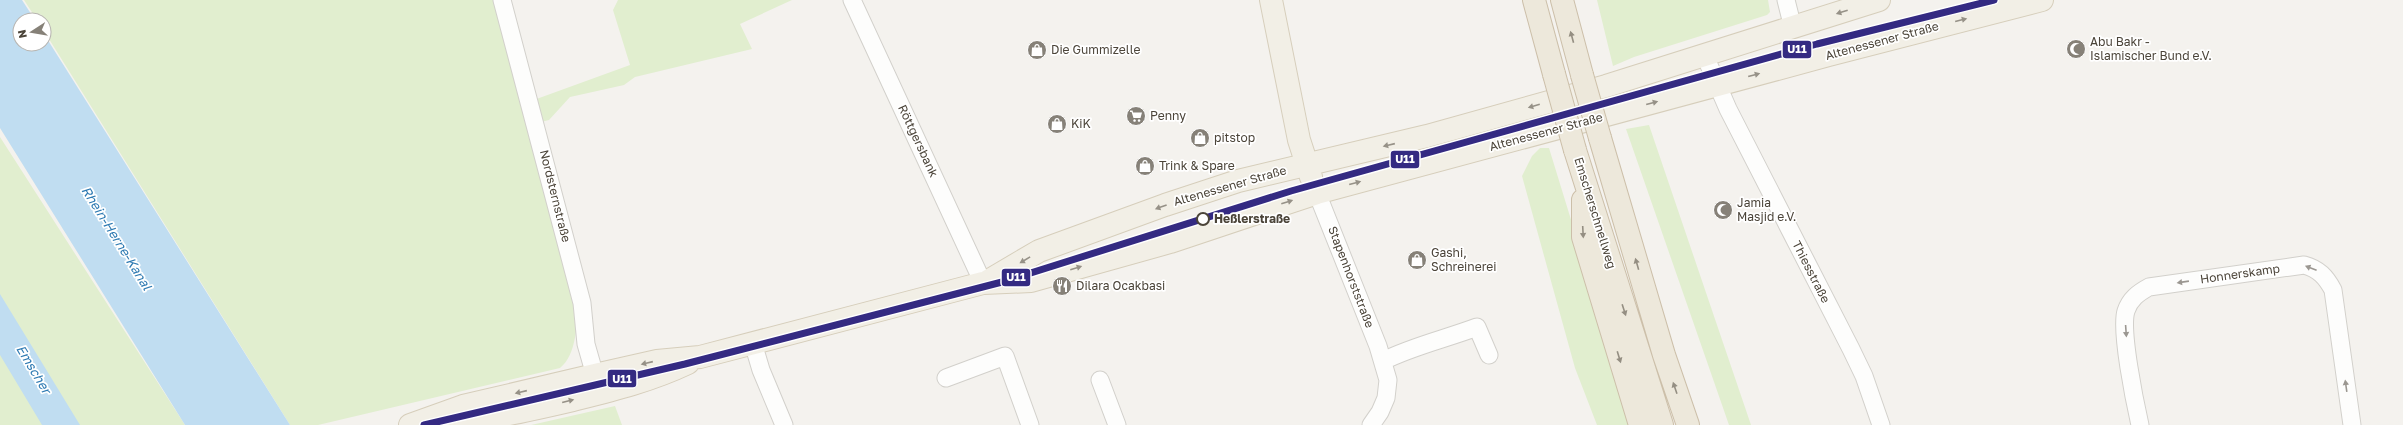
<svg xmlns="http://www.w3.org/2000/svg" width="2403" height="425" viewBox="0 0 2403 425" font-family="'Golos Text',sans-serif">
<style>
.green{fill:#e1eecf}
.water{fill:#c0ddf1}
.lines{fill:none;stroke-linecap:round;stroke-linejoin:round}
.minor-casing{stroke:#d2d0cb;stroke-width:19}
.major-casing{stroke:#d6cebb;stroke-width:24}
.highway-casing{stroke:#ccbfa9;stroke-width:24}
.minor{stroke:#fdfdfc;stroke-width:17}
.major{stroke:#f2efe6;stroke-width:22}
.highway{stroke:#ede8db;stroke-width:22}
.highway-bridge-casing{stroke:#ccbfa9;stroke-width:24;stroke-linecap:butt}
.highway-bridge{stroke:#ede8db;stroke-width:22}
.metro-1-casing{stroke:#fff;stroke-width:10}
.metro-1{stroke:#342a82;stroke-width:7}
.oneway{fill:#969187}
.oneway2{fill:#948e82}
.oneway3{fill:#9b9791}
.stop-dot{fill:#fff;stroke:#4b4439;stroke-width:2}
.labels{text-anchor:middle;stroke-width:3.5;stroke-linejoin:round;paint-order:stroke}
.street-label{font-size:12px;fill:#4b4439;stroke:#fff}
.poi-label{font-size:12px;fill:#4b4439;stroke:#fff;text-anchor:start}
.stop-label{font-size:12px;font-weight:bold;fill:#4b4439;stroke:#fff;text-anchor:start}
.water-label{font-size:13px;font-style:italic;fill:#2e7ab2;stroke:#fff}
.line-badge{stroke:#fff;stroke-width:1.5}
.badge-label{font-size:11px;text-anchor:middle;font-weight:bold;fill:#fff}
</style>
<rect width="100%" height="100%" fill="#f4f2ee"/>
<path class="green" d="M24,0H500L578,302C577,322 577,355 560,368L318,425H290L44,31V20H37Z
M618,0H792L740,24L752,49L635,77L624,85L570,97L549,120L537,123L531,101L630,65L613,10Z
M1597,0H1768L1770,12L1767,15L1634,57L1613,66Z
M1649,125L1751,425H1729L1626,129Z
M0,137L185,425H0Z
M1540,148H1549L1634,425H1597L1575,368L1522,176L1532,156Z
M615,406L622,425H531Z"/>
<path class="water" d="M0,0H22L35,20H20V44H44V34L290,425H185L0,128Z
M0,294L80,425H42L0,355Z"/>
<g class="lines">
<g class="minor-casing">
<path id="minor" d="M502,0L582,303L586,344L598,386
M852,0L983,283
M1786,0L1793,28
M1705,56L1728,109L1851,349L1864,376L1881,425
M1317,193L1378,346L1388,380L1386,398L1380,412L1371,425
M753,343L761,370L784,425
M1383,361C1413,346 1445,339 1477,327L1489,355
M946,378L1005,356L1030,425
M1100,380L1117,425
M2140,425C2135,403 2120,330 2126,311C2130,299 2138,293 2149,287L2304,265C2319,269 2326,277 2333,290L2352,425"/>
</g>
<g class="major-casing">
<path id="major" d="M1271,0L1299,140L1311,177
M988,281L1039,251L1165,205L1238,181L1427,136L1606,86L1879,0
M435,423C483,421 526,411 573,400C613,390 650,381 688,363
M410,425L463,406L595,375L657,361L700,357L983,283L1031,281L1170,242L1317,193L1829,55L2042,0"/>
</g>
<g class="highway-casing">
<path id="highway" d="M1534,0L1554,74
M1562,0L1582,75
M1600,138L1664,355L1688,425
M1575,150L1662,425
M1583,200V237L1640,425"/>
</g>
<use href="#minor" class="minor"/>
<use href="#major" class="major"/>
<use href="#highway" class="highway"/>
<g class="highway-bridge-casing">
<path id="highway-bridge" d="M1554,74L1575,150
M1582,75L1600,138"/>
</g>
<use href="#highway-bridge" class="highway-bridge"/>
<g class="metro-1-casing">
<path id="metro-1" d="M424,425L685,364L1002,282L1291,191L1817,44L1994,0"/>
</g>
<use href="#metro-1" class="metro-1"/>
</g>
<defs><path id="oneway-solid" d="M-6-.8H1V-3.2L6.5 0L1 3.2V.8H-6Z"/></defs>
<g class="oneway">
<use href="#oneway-solid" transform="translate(1842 12) rotate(162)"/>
<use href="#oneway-solid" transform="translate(1961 20) rotate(-14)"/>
<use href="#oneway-solid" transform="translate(1754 75) rotate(-15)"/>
<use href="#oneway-solid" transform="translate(1652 103) rotate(-15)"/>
<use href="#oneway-solid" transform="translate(1534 106) rotate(164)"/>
<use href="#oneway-solid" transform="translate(1389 145) rotate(167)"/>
<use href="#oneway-solid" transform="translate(1355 183) rotate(-15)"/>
<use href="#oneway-solid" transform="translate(1287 202) rotate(-18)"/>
<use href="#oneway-solid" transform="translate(1161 207) rotate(160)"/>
<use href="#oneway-solid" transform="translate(1025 260) rotate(149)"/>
<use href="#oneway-solid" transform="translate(1076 268) rotate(-17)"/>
<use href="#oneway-solid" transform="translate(647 363) rotate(167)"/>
<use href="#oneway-solid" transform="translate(521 392) rotate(167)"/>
<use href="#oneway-solid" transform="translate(568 401) rotate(-14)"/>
</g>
<g class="oneway2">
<use href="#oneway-solid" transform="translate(1572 37) rotate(-105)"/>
<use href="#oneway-solid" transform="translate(1583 232) rotate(87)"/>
<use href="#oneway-solid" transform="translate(1637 264) rotate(-106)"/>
<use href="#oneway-solid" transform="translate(1624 310) rotate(72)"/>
<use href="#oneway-solid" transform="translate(1619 357) rotate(73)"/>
<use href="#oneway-solid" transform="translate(1675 388) rotate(-109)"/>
</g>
<g class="oneway3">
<use href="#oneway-solid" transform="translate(2311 268) rotate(-159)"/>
<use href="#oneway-solid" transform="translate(2183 282) rotate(172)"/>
<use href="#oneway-solid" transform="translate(2126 331) rotate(86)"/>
<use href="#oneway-solid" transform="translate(2346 386) rotate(-98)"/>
</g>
<defs>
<g id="mosque-disc" transform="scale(1)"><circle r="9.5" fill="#868178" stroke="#fff"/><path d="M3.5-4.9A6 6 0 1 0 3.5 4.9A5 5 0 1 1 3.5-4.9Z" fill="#fff"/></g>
<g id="shop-disc" transform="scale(1)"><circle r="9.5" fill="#868178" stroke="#fff"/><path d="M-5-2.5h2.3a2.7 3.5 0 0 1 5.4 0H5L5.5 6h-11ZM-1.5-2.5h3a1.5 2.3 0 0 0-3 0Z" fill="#fff"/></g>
<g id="supermarket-disc" transform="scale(1)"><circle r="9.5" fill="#868178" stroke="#fff"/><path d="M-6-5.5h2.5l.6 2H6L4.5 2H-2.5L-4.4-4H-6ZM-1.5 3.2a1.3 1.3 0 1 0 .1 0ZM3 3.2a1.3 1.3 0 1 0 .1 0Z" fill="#fff"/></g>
<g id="restaurant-disc" transform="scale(1)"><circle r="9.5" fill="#868178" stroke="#fff"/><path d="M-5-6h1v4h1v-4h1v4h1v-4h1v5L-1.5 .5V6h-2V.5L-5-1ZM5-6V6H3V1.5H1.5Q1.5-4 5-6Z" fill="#fff"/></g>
</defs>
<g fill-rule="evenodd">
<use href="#mosque-disc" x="2076" y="49"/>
<use href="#shop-disc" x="1037" y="50"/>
<use href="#supermarket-disc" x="1136" y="116"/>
<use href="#shop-disc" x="1057" y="124"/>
<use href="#shop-disc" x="1200" y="138"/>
<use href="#shop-disc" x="1145" y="166"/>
<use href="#mosque-disc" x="1723" y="210"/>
<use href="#shop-disc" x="1417" y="260"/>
<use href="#restaurant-disc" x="1062" y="286"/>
</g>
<circle class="stop-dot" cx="1203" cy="219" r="6"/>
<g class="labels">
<g class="street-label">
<text transform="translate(1882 41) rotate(-15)" y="4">Altenessener Straße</text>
<text transform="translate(1546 132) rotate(-15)" y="4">Altenessener Straße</text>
<text transform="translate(918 141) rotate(65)" y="4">Röttgersbank</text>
<text transform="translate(1230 186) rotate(-16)" y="4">Altenessener Straße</text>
<text transform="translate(555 196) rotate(76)" y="4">Nordsternstraße</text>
<text transform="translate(1595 213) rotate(73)" y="4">Emscherschnellweg</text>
<text transform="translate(1811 272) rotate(63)" y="4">Thiesstraße</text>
<text transform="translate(2240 274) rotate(-8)" y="4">Honnerskamp</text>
<text transform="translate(1351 277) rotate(69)" y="4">Stapenhorststraße</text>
</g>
<g class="poi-label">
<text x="2090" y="46">Abu Bakr -<tspan x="2090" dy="14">Islamischer Bund e.V.</tspan></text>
<text x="1051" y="54">Die Gummizelle</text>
<text x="1150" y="120">Penny</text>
<text x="1071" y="128">KiK</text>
<text x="1214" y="142">pitstop</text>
<text x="1159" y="170">Trink &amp; Spare</text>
<text x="1737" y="207">Jamia<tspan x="1737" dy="14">Masjid e.V.</tspan></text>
<text x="1431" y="257">Gashi,<tspan x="1431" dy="14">Schreinerei</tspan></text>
<text x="1076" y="290">Dilara Ocakbasi</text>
</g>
<g class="stop-label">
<text x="1214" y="223">Heßlerstraße</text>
</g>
<g class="water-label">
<text transform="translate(117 238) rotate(58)" y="5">Rhein-Herne-Kanal</text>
<text transform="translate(34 369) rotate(59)" y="5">Emscher</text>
</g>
</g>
<g class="line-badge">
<rect x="1782" y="40" width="30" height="19" rx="4" fill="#342a82"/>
<rect x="1390" y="150" width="30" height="19" rx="4" fill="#342a82"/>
<rect x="1001" y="268" width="30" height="19" rx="4" fill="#342a82"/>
<rect x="607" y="369" width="30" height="19" rx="4" fill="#342a82"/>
</g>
<g class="badge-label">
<text x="1797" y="53">U11</text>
<text x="1405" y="163">U11</text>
<text x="1016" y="281">U11</text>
<text x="622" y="383">U11</text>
</g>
<g transform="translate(32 32) rotate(258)"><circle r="19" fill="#ffffff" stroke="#b7b4b0"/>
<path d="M0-3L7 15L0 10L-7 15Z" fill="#868178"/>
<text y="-6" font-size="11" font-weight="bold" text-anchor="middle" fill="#4b4439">N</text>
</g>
</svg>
